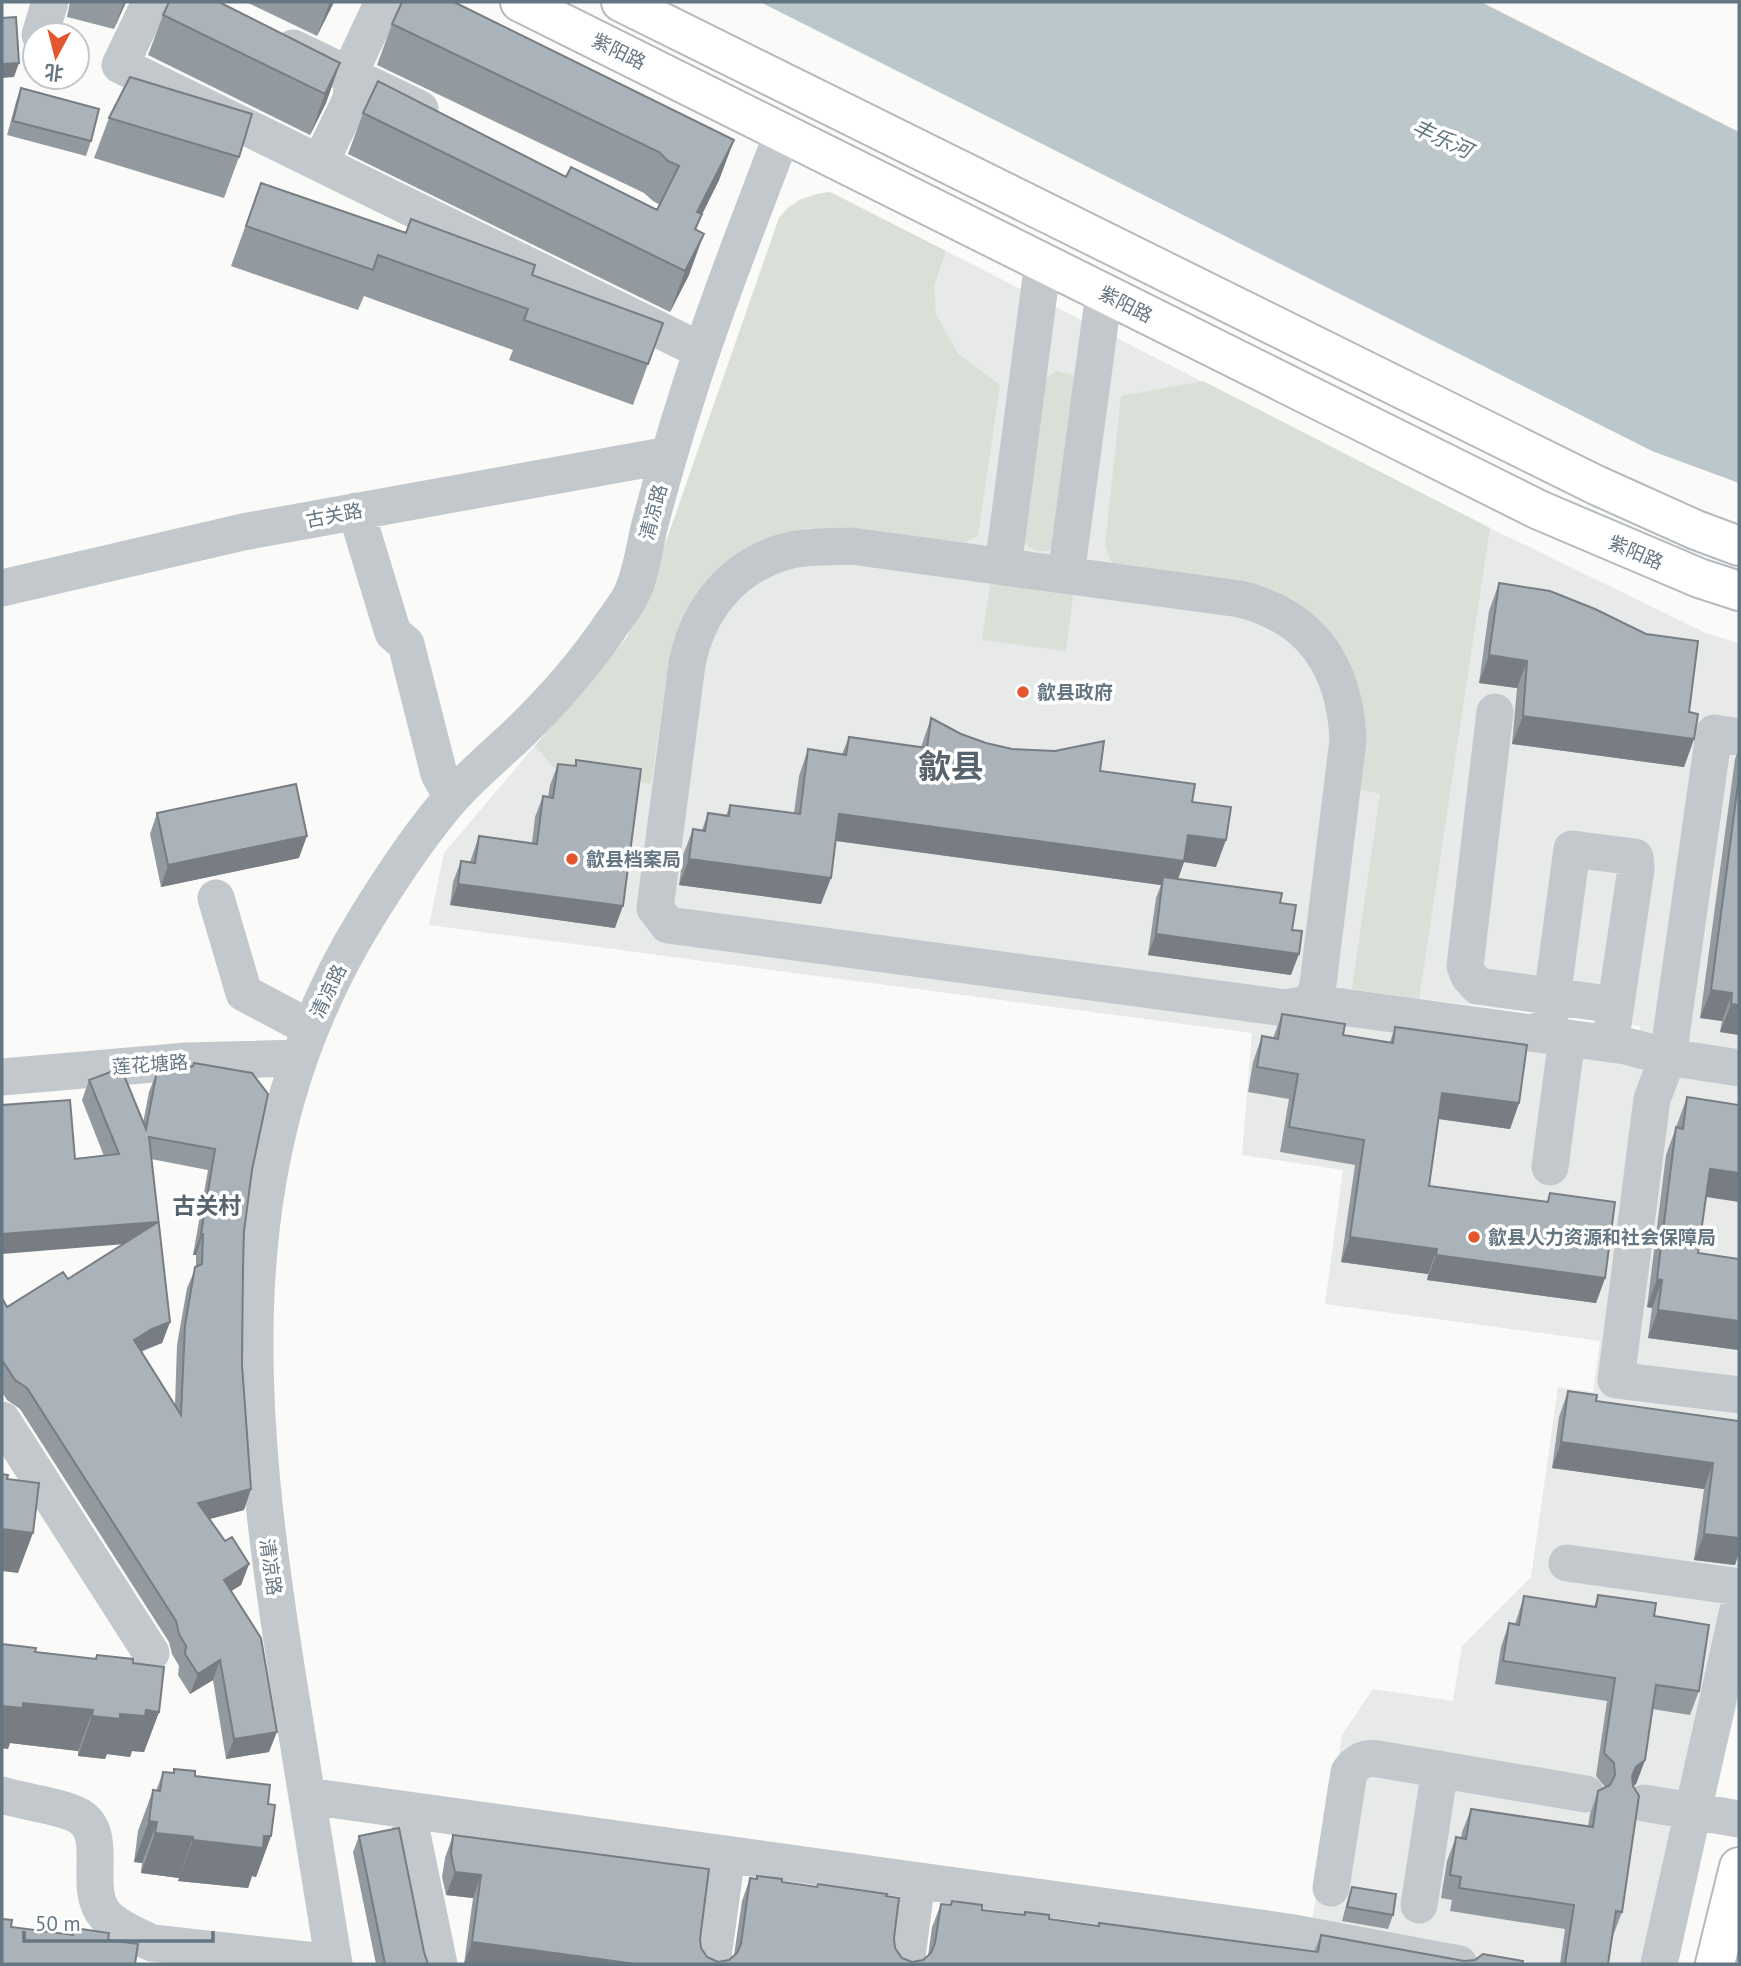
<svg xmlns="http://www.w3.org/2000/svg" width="1741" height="1966" viewBox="0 0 1741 1966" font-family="'PT Sans','Noto Sans SC',sans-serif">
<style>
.built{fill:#e8e9e9;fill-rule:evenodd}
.green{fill:#dadfd7}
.water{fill:#bbc7cb}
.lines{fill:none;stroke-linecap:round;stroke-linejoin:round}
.major-casing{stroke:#b5babe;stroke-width:42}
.minor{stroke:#c3c8cc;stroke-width:37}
.major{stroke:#fff;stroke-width:38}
.wall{fill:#929a9f;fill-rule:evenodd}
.shaded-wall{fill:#777d82}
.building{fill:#aab3b9;stroke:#777d82;stroke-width:2;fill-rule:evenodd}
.poi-dot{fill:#e4572e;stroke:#fff;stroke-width:2.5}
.labels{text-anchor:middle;stroke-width:7;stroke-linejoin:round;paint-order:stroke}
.street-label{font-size:19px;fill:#657683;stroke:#fff}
.poi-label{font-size:19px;font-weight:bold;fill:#657683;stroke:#fff;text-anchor:start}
.water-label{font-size:21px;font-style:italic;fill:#60757c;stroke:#fff}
.quarter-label{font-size:23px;font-weight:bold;fill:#57646e;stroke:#fff}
.town-label{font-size:33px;font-weight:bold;fill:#57646e;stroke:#fff}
</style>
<rect width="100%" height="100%" fill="#fafaf8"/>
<path class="built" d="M830,192L1490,528L1708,634L1739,643V1697L1673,1964H1515L1310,1932L1342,1735L1373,1689L1453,1701L1462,1646L1531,1577L1558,1387L1593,1392L1600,1341L1325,1304L1343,1170L1242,1155L1252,1033L429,925L444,853L627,637L667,539L779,218L788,207L800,199ZM1367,992L1640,1026L1638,1058L1363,1021Z"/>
<path class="green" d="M830,192L946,251L934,286L936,314L958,354L1000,385L978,536L960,545L807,528L750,545L712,575L697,598L669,661L651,784L556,770L535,746L627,637L667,539L779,218C793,202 808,194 830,192Z
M1056,371L1071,374L1076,378L1053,549C1039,554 1031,551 1022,539L1044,379Z
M1203,381L1490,528L1419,999L1352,989L1380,794L1358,789L1334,650L1118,568L1111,561L1105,546L1121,396Z
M991,578L1074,589L1066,651L982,640Z"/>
<path class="water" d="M760,2H1481L1739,132V483L1652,451Z"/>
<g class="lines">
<g class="major-casing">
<path id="major" d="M520,2L1539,510L1699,578L1739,591
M621,2L1596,485L1696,530L1739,546
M1715,1964L1739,1867"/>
</g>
<path class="minor" d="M155,2L149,5L120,65L702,351
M40,35L50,2
M293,48L420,109
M320,163L351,99L354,64L383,2
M356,511L393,633L406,644L439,774L452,797
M1003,567L1043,262
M1066,575L1104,293
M2,588L243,532L669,455
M1495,712L1465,966L1469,976L1478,986L1616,1005
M1739,737L1714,733L1668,1057L1652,1099L1616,1380L1739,1395
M216,898L244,993L310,1028
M1313,1003L1318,984L1348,740C1345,668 1313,617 1240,599L851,546C831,547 810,546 791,550C734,564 698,608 687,664L655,908L668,925L1285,1008L1313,1003L1626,1046L1668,1057L1739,1068
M1547,1035L1572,849L1635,857L1636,869L1610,1044
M2,1077L187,1061L298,1058
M1550,1167L1567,1038
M2,1420L151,1653
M1567,1563L1739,1587
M2,1795C23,1802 62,1806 79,1816C111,1835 81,1889 106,1916C119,1929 136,1935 152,1943L334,1963
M307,1796L1288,1932L1459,1964
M1644,1803L1739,1819
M407,1810L439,1964
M1331,1888L1349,1772C1356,1762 1365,1757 1378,1759L1586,1794
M1419,1905L1440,1769
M334,1964C318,1869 303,1774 288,1679C246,1414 219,1156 367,917C393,875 421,832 454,795C474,773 497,754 519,733C552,701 583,666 609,628C616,617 626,606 631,595C641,575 644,549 649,528C660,486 672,444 685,403C713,312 749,222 783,132
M712,1964L727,1855
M906,1964L917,1881
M1659,1964L1739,1605"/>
<use href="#major" class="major"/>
</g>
<path class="wall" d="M70,2H126L114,29L67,17Z
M246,2H334L317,36Z
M163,15L340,63L326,103L310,135L148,55Z
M392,24L734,140L719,180L702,214L696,230L689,275L670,312L348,154L363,113L566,177L657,210L660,205L653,201L644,193L377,65Z
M21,88L91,141L86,156L7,135L16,102Z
M109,118L239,157L224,198L94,158Z
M261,183L532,275L663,323L633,405L509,360L513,350L364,296L358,310L231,266Z
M1499,583L1689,712L1694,739L1684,767L1512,744L1517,688L1479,683L1489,611Z
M931,718L961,734L986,743L1100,771L1192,802L1216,867L1184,862L1178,879L1280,903L1292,930L1291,975L1148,955L1156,898L1161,885L836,841L821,904L679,885L683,855L693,829L702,830L708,813L726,816L730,805L794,813L799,776L808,749L842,754L849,737L921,747Z
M1739,748V1035L1720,1032L1722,1021L1700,1018L1735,759Z
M576,760L615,928L450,905L453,882L461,861L470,862L479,836L532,843L535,817L543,796L548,797L550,785L558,764L574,766Z
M157,813L299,858L161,887L150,834Z
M1282,1014L1343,1035L1390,1042L1395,1027L1519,1103L1510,1129L1438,1119L1429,1186L1547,1202L1550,1193L1605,1278L1596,1303L1427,1280L1428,1274L1341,1262L1355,1165L1280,1152L1289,1099L1248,1092L1253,1062L1262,1036L1273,1038Z
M157,1071L252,1170L244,1231L243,1267L242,1365L244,1510L209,1519L225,1541L249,1564L241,1585L231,1591L269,1752L226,1759L213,1680L190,1694L178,1675L179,1666L172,1654L169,1642L20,1409L7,1400L2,1392V1301L7,1307L68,1279L122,1245L75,1159L104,1156L82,1100L89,1080L143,1123L149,1092ZM151,1159L208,1170L193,1255H196V1267L187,1288L177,1345L175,1405L141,1352L162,1343L170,1322Z
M1687,1097L1706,1197L1698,1253L1739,1259V1350L1648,1338L1652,1308L1647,1307L1666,1155Z
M1568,1391L1596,1401L1739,1421V1552L1735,1565L1694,1560L1704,1489L1552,1468L1559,1417Z
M1598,1595L1654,1616L1699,1691L1690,1715L1652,1709L1645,1760L1636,1784L1633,1786L1622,1912L1613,1936L1612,1935L1608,1964H1560L1565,1929L1450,1911L1452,1900L1441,1898L1447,1861L1456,1837L1461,1838L1462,1832L1471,1809L1588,1827L1590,1814L1598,1791L1605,1787L1596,1776L1607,1701L1495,1684L1501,1647L1509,1623L1515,1624L1524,1596L1594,1607Z
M2,1644L35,1652L95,1659L97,1655L133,1663L159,1712L144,1752L132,1751L130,1757L107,1754L105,1759L78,1756V1751L10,1743L8,1749L2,1748Z
M174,1769L195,1776L268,1804L271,1836L256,1877L252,1876L248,1888L178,1881L179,1878L141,1873L142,1863L134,1862L138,1831L153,1790L156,1791L163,1772L173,1773Z
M453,1835L700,1939L701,1948L707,1957L718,1962L729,1960L734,1955L742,1901L750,1878L782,1882L894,1938L895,1948L902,1958L912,1962L923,1960L928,1956L932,1927L941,1904L1024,1915L1025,1912L1049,1919L1098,1926L1314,1952L1321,1935L1464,1961L1522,1964H464L473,1898L446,1895L442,1877L445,1858Z
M359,1836L424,1952L428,1964H376L353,1852Z
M1352,1887L1393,1915L1388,1929L1342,1921L1347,1902Z"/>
<path class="shaded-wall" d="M124,2H126L114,29Z
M330,2H334L317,36Z
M19,63L14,77L2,78V64Z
M340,63L326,103L310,135L325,94Z
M734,140L719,180L683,253L697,212Z
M704,234L689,275L670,312L685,271Z
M1489,655L1527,661L1517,688L1479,683Z
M1523,716L1694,739L1684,767L1512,744Z
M839,814L1188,835L1226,840L1216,867L1184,862L1175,887L1163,877L1161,885L830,840Z
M307,836L299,858L161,887L168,865Z
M689,859L831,878L821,904L679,885Z
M458,884L623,906L615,928L450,905Z
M1156,934L1299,954L1291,975L1148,955Z
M1711,990L1732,993L1722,1021L1700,1018Z
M1731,1004L1739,1005V1035L1720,1032Z
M1442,1093L1519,1103L1510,1129L1433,1118Z
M1710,1169L1739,1173V1202L1700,1196Z
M158,1222L150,1242L2,1254V1234Z
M201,1234H203L196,1255H193Z
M1350,1237L1437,1249L1428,1274L1341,1262Z
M1436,1255L1605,1278L1596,1303L1427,1280Z
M1657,1279L1662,1280L1652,1308L1647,1307Z
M1658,1310L1739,1321V1350L1648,1338Z
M170,1322L162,1343L145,1349L126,1361L134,1340L152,1329Z
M1561,1442L1713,1463L1704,1489L1552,1468Z
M251,1489L244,1510L191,1524L198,1503Z
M2,1529L33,1533L18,1573L2,1571Z
M1704,1534L1739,1538V1552L1735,1565L1694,1560Z
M249,1564L241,1585L217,1600L224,1580Z
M220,1660L213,1680L190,1694L198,1674Z
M23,1703L93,1710L78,1751L10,1743L8,1749L2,1748V1706Z
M146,1710L159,1712L144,1752L132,1751L130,1757L107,1754L105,1759L78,1756L92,1716Z
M277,1732L269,1752L226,1759L234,1739Z
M1645,1760L1636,1784L1627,1790L1636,1767Z
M149,1821L157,1822L142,1863L134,1862Z
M155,1833L193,1837L179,1878L141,1873Z
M264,1836H271L256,1877L252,1876L248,1888L178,1881L193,1840Z
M455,1872L481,1875L473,1898L446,1895Z
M472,1942L636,1964H464Z"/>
<path class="building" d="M169,2H219L340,63L325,94L163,15Z
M402,2H454L734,140L697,212L702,214L695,229L704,234L685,271L363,113L378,81L566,177L571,167L657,210L679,166L668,161L659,152L392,24Z
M16,17L19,63L2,64V18Z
M130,77L252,114L239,157L109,118Z
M21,88L99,109L91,141L13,121Z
M261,183L406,233L411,219L535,265L532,275L663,323L648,364L524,320L528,309L378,255L373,270L246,226Z
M1499,583L1550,591L1595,609L1646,634L1698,641L1689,712L1698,714L1694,739L1523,716L1527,661L1489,655Z
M931,718L961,734L986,743L1012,749L1055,751L1104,741L1100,771L1195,784L1192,802L1231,807L1226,840L1188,835L1184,861L839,814L831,878L689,859L693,829L705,831L708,813L729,816L730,805L800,814L808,749L846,755L849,737L927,748Z
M576,760L641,769L623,906L458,884L461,861L475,863L479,836L537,844L543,796L553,798L558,764L576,766Z
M1739,776V1005L1731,1004L1732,993L1711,990Z
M296,784L307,836L168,865L157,813Z
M1163,877L1282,893L1280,903L1296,905L1292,930L1302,931L1299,954L1156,934Z
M1282,1014L1345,1024L1343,1035L1393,1043L1395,1027L1527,1045L1519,1103L1442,1093L1429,1186L1548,1202L1550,1193L1615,1202L1605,1278L1436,1255L1437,1249L1350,1237L1364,1140L1289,1127L1298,1074L1257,1067L1262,1036L1278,1039Z
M194,1063L252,1073L268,1094L252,1170L244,1231L243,1267L242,1365L251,1489L198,1503L225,1541L232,1537L249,1564L224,1580L261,1638L277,1732L234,1739L220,1660L198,1674L185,1654L186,1646L179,1634L176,1621L27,1388L15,1380L2,1360V1301L3,1300L7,1307L63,1272L68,1279L158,1222L2,1234V1105L70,1100L75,1159L119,1154L89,1080L121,1068L146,1129L157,1071L193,1066ZM149,1137L215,1149L201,1234H203L202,1264L195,1267L185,1325L181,1415L134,1340L152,1329L170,1322Z
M1687,1097L1739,1105V1173L1710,1169L1698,1253L1739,1259V1321L1658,1310L1662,1280L1657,1279L1676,1127L1683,1129Z
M1568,1391L1597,1395L1596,1401L1739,1421V1538L1704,1534L1713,1463L1561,1442Z
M2,1474L8,1475L7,1479L39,1483L33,1533L2,1529Z
M1598,1595L1656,1603L1654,1616L1709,1625L1699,1691L1656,1685L1645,1760L1636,1767L1632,1776L1633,1786L1639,1796L1622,1912L1616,1911L1608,1964H1565L1574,1905L1459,1888L1461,1877L1450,1875L1456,1837L1466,1839L1471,1809L1593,1827L1598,1791L1610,1785L1615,1775L1614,1763L1604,1753L1615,1678L1503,1661L1509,1623L1519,1625L1524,1596L1596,1607Z
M2,1644L36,1648L35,1652L96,1659L97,1655L133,1659V1663L164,1667L159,1712L146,1710L145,1716L120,1714V1719L92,1716L93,1710L23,1703V1708L2,1706Z
M174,1769L195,1771V1776L270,1785L268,1804L275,1805L271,1836H264L263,1848L193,1840V1837L155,1833L157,1822L149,1821L153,1790L160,1791L163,1772L174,1773Z
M399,1828L424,1952L428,1964H385L359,1836Z
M453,1835L709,1869L700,1939L701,1948L707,1957L718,1962L729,1960L737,1953L741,1944L750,1878L757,1879V1876L782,1879V1882L817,1887L818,1884L887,1894L886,1896L899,1898L894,1938L895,1948L902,1958L912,1962L923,1960L931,1953L935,1943L941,1904L951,1905L952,1901L982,1905V1910L1025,1915V1912L1049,1915V1919L1099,1926V1923L1318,1952L1321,1935L1464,1961L1475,1960L1483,1954L1523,1961L1522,1964H636L472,1942L481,1875L455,1872L451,1854Z
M1352,1887L1396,1894L1393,1915L1347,1907Z
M2,1919L12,1920L11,1927L73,1935L75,1928L109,1933L108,1940L138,1944L135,1964H2Z"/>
<g class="poi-dot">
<circle cx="1023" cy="692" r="7"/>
<circle cx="572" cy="859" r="7"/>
<circle cx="1474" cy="1237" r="7"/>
</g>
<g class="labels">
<g class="street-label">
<text transform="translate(619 51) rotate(26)" y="7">紫阳路</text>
<text transform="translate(1126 304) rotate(27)" y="7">紫阳路</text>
<text transform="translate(653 512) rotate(-75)" y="7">清凉路</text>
<text transform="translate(334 515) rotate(-11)" y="7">古关路</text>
<text transform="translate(1636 552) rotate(23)" y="7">紫阳路</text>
<text transform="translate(328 991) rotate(-64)" y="7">清凉路</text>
<text transform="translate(150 1064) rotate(-4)" y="7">莲花塘路</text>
<text transform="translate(271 1567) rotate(82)" y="7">清凉路</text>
</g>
<g class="poi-label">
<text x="1037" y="699">歙县政府</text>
<text x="586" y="866">歙县档案局</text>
<text x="1488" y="1244">歙县人力资源和社会保障局</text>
</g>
<g class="water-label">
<text transform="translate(1442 139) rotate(25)" y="7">丰乐河</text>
</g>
<g class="quarter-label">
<text x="207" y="1214">古关村</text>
</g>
<g class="town-label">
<text x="951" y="778">歙县</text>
</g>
</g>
<rect width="1741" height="1966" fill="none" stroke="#657683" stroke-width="7"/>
<g transform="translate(56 56) rotate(187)"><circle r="33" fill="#ffffff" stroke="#c1c8cd" stroke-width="2"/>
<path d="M0-5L12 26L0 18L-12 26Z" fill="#e4572e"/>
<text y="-10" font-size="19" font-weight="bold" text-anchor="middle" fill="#657683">北</text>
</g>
<path d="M24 1931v10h189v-10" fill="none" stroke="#657683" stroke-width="3.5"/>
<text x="35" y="1931" font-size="21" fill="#657683" stroke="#ffffff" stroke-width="5" paint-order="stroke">50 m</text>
</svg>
